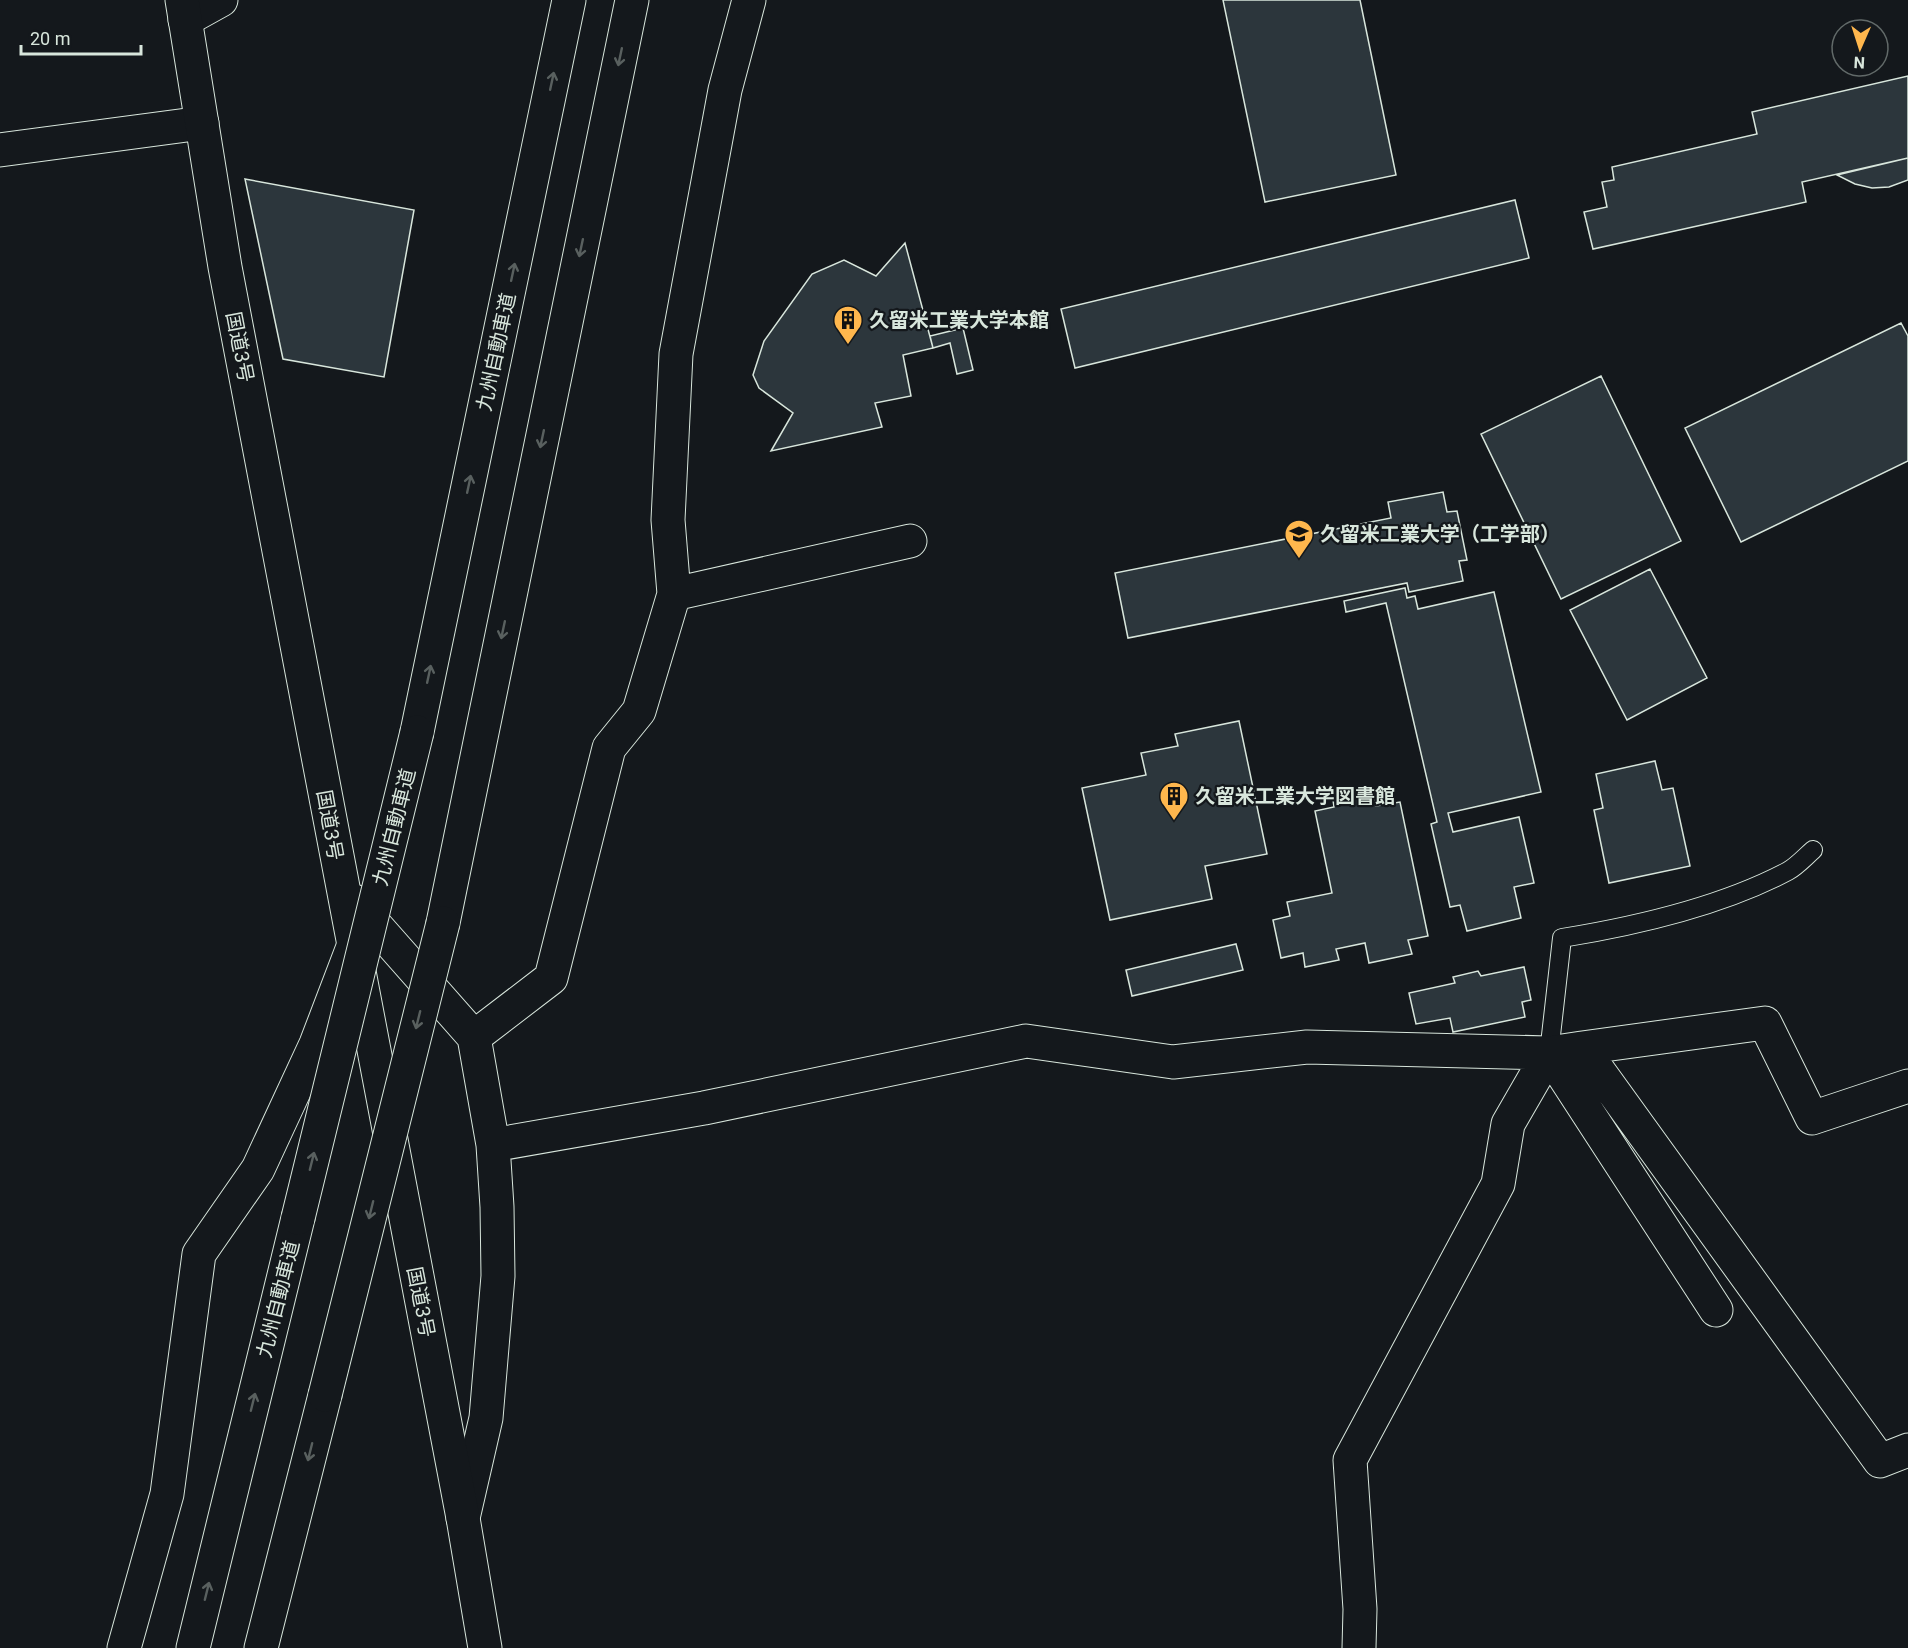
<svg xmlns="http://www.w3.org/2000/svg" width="1908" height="1648" viewBox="0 0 1908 1648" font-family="Roboto,'Noto Sans JP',sans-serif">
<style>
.building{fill:#2c363c;stroke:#d8e6dc;stroke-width:1.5}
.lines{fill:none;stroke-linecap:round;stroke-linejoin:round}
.service-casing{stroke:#d8e6dc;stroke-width:20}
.minor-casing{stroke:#d8e6dc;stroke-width:35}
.trunk-casing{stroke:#d8e6dc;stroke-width:35}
.motorway-casing{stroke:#d8e6dc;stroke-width:35}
.service{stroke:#14181c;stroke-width:18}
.minor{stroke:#14181c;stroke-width:33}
.trunk{stroke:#14181c;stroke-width:33}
.motorway{stroke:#14181c;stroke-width:33}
.motorway-bridge-casing{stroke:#d8e6dc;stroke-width:35;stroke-linecap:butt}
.motorway-bridge{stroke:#14181c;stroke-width:33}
.oneway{stroke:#59605f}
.labels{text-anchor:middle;stroke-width:4.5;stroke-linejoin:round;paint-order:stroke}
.poi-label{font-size:20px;font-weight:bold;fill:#d8e6dc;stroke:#14181c;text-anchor:start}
.street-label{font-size:20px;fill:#d8e6dc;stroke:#14181c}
</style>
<rect width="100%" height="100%" fill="#14181c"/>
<path class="building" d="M1223,0H1360L1396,175L1265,202Z
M1908,76V158L1802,182L1806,202L1593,249L1584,212L1607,207L1602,182L1614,180L1612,167L1757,134L1752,112Z
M1908,158V180L1889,187L1872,188L1855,184L1837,175Z
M245,179L414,210L384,377L283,359Z
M1515,200L1529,258L1075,368L1061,309Z
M905,243L933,348L903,355L911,396L875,403L882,427L771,451L793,413L759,388L753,375L764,341L812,274L844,260L876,276Z
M1901,323L1908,336V461L1741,542L1685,428Z
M963,328L973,370L957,374L950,343L933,348L930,336Z
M1601,376L1681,541L1561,599L1481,434Z
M1443,492L1447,512L1457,511L1467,560L1459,561L1463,581L1409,592L1407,583L1128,638L1115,573L1391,518L1388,502Z
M1650,569L1707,678L1627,720L1570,610Z
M1405,588L1407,598L1415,596L1418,609L1494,592L1541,792L1448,813L1453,832L1519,817L1534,883L1514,887L1521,918L1467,931L1460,905L1450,907L1431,824L1437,822L1386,603L1346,612L1344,601Z
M1239,721L1267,854L1205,866L1212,899L1110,920L1082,788L1146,775L1141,753L1178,746L1175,734Z
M1655,761L1662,790L1673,788L1690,866L1609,883L1594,810L1603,808L1596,774Z
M1373,792L1376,806L1400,802L1428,936L1408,940L1412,954L1369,963L1365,943L1336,949L1339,960L1305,967L1303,953L1281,958L1273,920L1290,916L1287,902L1332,893L1315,811L1334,807L1333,800Z
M1236,944L1243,970L1132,996L1126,970Z
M1524,967L1531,1000L1522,1002L1525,1017L1453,1032L1450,1018L1416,1024L1409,993L1455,983L1453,977L1478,971L1481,976Z"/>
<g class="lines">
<g class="service-casing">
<path id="service" d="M1549,1053L1562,938C1636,926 1722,906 1788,871C1797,866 1805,857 1813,850"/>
</g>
<g class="minor-casing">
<path id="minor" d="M185,20L221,0
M0,150L202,123
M674,594L910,541
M354,901L474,1037L493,1145L497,1207L498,1276L486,1418L463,1518
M474,1037L551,978L609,748L639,711L674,594L668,520L676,354L725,90L749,0
M1582,1048L1765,1023L1812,1118L1908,1086
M1549,1053L1716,1310
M493,1145L704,1108L1026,1041L1173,1062L1307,1047L1549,1053L1582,1048L1880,1461L1908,1450
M124,1648L167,1494L199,1254L258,1169L316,1044L353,947
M1359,1648L1360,1609L1350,1460L1498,1184L1508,1124L1549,1053"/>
</g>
<g class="trunk-casing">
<path id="trunk" d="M182,0L225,267L463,1518L485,1648"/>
</g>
<g class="motorway-casing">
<path id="motorway" d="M417,732L569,0
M443,923L632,0
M193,1648L298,1218
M261,1648L325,1395"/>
</g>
<use href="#service" class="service"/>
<use href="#minor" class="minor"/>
<use href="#trunk" class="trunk"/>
<use href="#motorway" class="motorway"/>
<g class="motorway-bridge-casing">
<path id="motorway-bridge" d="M298,1218L417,732
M325,1395L443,923"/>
</g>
<use href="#motorway-bridge" class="motorway-bridge"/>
</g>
<defs><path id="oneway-shaft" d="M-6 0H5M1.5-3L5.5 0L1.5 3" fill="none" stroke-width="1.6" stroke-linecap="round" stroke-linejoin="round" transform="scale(1.5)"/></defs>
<g class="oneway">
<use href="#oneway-shaft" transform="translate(620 57) rotate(102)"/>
<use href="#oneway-shaft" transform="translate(552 81) rotate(-78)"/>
<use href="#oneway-shaft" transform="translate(581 248) rotate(102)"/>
<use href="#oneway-shaft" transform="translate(513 272) rotate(-78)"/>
<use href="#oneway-shaft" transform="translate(542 439) rotate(102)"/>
<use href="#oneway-shaft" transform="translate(469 484) rotate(-78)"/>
<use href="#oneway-shaft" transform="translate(503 630) rotate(102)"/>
<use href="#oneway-shaft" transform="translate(429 674) rotate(-78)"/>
<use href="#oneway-shaft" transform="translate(418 1020) rotate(104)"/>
<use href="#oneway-shaft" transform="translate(312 1161) rotate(-76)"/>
<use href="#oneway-shaft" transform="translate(371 1210) rotate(104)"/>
<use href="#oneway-shaft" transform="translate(253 1402) rotate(-76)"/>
<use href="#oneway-shaft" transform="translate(310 1452) rotate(104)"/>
<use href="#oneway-shaft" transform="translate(207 1591) rotate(-76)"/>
</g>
<defs>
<g id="building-pin" transform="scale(1.5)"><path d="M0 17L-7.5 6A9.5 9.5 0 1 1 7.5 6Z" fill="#ffb74d" stroke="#14181c"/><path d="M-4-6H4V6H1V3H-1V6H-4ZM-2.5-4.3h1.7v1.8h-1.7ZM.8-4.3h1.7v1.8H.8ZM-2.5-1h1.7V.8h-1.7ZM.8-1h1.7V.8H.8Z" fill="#111"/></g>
<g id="university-pin" transform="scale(1.5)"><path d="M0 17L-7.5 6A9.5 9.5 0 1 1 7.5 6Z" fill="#ffb74d" stroke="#14181c"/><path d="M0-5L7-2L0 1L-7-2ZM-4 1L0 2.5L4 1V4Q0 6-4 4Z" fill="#111"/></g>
</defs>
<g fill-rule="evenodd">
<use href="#building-pin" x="848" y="320"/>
<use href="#university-pin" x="1299" y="534"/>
<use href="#building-pin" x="1174" y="796"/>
</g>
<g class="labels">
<g class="poi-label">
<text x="869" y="327">久留米工業大学本館</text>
<text x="1320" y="541">久留米工業大学（工学部）</text>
<text x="1195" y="803">久留米工業大学図書館</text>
</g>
<g class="street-label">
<text transform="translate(240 347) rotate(79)" y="7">国道3号</text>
<text transform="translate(496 352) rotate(-78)" y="7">九州自動車道</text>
<text transform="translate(330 825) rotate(80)" y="7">国道3号</text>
<text transform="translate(394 827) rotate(-76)" y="7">九州自動車道</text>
<text transform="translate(278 1299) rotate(-76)" y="7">九州自動車道</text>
<text transform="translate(421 1302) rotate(79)" y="7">国道3号</text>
</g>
</g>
<g transform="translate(1860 48) rotate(183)"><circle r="28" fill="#14181c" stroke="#626a69" stroke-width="1.5"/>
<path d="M0-4.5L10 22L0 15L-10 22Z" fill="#ffb74d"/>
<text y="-9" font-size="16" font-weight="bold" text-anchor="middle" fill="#d8e6dc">N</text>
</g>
<path d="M21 45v9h120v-9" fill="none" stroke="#d8e6dc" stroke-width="3"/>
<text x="30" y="45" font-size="18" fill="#d8e6dc" stroke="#14181c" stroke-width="4.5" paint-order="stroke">20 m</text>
</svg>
